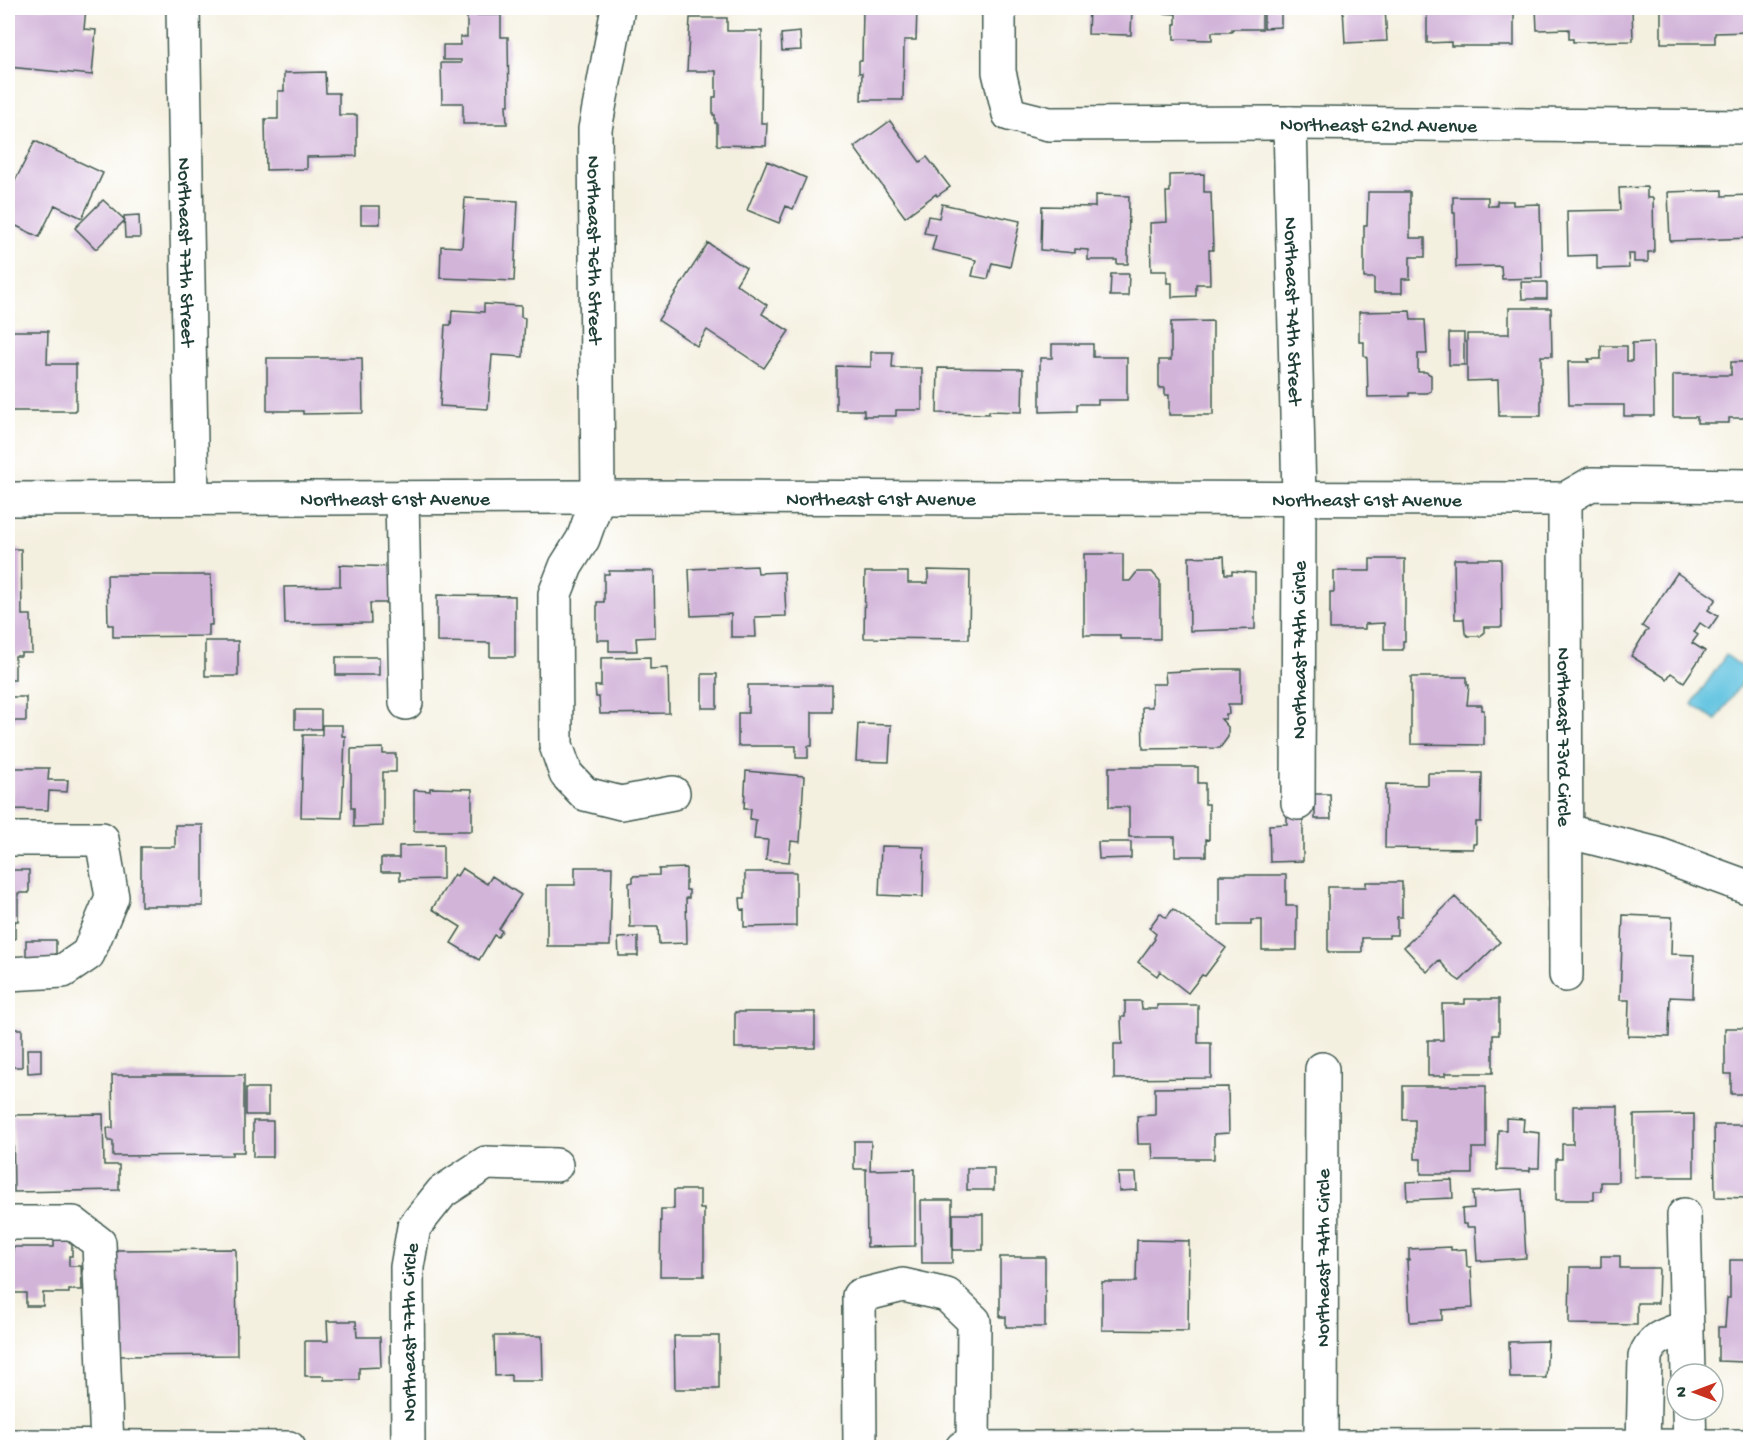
<svg xmlns="http://www.w3.org/2000/svg" width="1758" height="1455" viewBox="0 0 1758 1455" font-family="'Gochi Hand',sans-serif">
<style>
.water{fill:#62c3e0;stroke:#40808a;stroke-width:1.5}
.building{fill:#d2b4d9}
.lines{fill:none;stroke-linecap:round;stroke-linejoin:round}
.minor-casing{stroke:#3f584e;stroke-width:36}
.minor{stroke:#fff;stroke-width:33}
.labels{text-anchor:middle;stroke-width:5;stroke-linejoin:round;paint-order:stroke}
.street-label{font-size:20px;fill:#1f3d34;stroke:#fff}
</style>
<rect width="100%" height="100%" fill="#fff"/>
<filter id="ink" filterUnits="userSpaceOnUse"><feTurbulence type="fractalNoise" baseFrequency=".0167" numOctaves="2"/><feDisplacementMap in="SourceGraphic" scale="12" xChannelSelector="R" yChannelSelector="G"/><feConvolveMatrix kernelMatrix="1 2 1 2 8 2 1 2 1" color-interpolation-filters="sRGB"/></filter>
<filter id="wash" filterUnits="userSpaceOnUse"><feTurbulence type="fractalNoise" baseFrequency=".008" numOctaves="4" result="noise"/><feDisplacementMap in="SourceGraphic" scale="24" xChannelSelector="R" yChannelSelector="G"/><feGaussianBlur stdDeviation="1.35" result="paint"/><feColorMatrix in="noise" values="0 0 0 0 0 0 0 0 0 0 0 0 0 0 0 0 0 1.4 0 .05"/><feComposite in="paint" operator="in"/></filter>
<g filter="url(#wash)">
<rect width="100%" height="100%" fill="#f4f0e0"/>
<path class="water" d="M1726,655L1749,672L1716,720L1692,704Z"/>
<g id="blocks">
<path class="building" d="M8,8H86L84,29L96,30L92,75L8,67Z
M863,8H917L916,40H904L903,100H861L862,73H859V61H862Z
M1089,8H1132L1131,35L1088,34Z
M1161,8H1262V29H1232V32H1212V40L1174,39V24H1176V14L1161,13Z
M1264,8H1281V27L1264,28Z
M1343,8H1385L1387,41L1345,43Z
M1427,8H1514V46H1451V42L1427,43Z
M1536,8H1632L1633,41L1573,42V39H1569V29L1537,30Z
M1655,8H1749L1750,32L1715,33V43H1661V10H1655Z
M467,15H501V37H508L509,105H506L507,124H463V103H442L441,63H461V60H443V45H460V37H467Z
M690,18H727V31H762L761,123H767L766,146L717,145V123H715V115H713V97H716V71H687Z
M800,32L801,50L782,51L781,34Z
M325,72L326,93H339V115H357V156L307,157V169L266,170L265,119H278V91H284V73Z
M890,121L920,162L927,157L950,187L937,196L936,194L905,217L854,147Z
M35,141L103,173L82,218L55,205L39,237L8,222V177L15,181Z
M767,161L806,178L793,209L786,206L779,223L747,210Z
M1204,174V192H1211L1213,250H1209L1210,284H1196V296L1172,297V283H1167V271H1151L1150,223L1167,222L1166,192H1170V175Z
M1647,187V198H1653L1654,252H1648V262H1634V254H1628L1629,268L1597,269V255L1568,256L1567,211L1620,210L1619,188Z
M1722,190V196L1750,195V238L1670,241L1668,192Z
M1368,192H1410V238H1425V257H1410V279H1402V293H1374V278H1364V225H1367Z
M1095,195L1129,196L1128,264H1117V260H1088V250L1075,249V253L1041,250L1042,206L1095,207Z
M1453,197H1488V206H1497V201H1513V205L1540,204L1542,278L1502,279L1501,266L1456,267L1455,213H1453Z
M465,198L518,201L514,281L440,278L441,246L462,247Z
M103,200L125,220L96,249L75,228Z
M942,204L1020,221L1010,267L992,263L988,279L972,276L976,260L932,250L936,235L924,233L928,216L939,218Z
M361,206H380V224H361Z
M139,215L140,238H125L124,216Z
M708,243L746,268L736,284L767,305L762,314L789,331L764,368L707,330L697,346L658,320Z
M1111,274H1129L1128,296H1110Z
M1521,282H1547V299H1522Z
M484,304L521,306V317L525,318L523,357L492,355L488,409L440,406L445,325H451L452,310L484,312Z
M1509,308H1551L1552,356H1541V416H1499L1498,380L1467,381V334H1509Z
M1410,311L1411,320H1425L1427,354H1418V372H1426L1431,375V391L1427,393H1409V396L1368,397L1367,358L1364,355V342H1359V312Z
M1213,321V415H1169V395H1165V388H1159V360H1171V322Z
M8,331H48L47,364H76V411H8Z
M1449,333H1464V365H1449Z
M1653,342L1654,416H1624V405H1569L1568,362H1589L1588,359H1601V346H1627V361H1632V343Z
M1052,344H1093V357H1127V400H1098V404H1077V411L1040,412V358H1052Z
M871,352H893L892,368H922V410H896V416H864V410H836V366L871,367Z
M267,358H362L363,413L303,414V411H267Z
M1731,362H1750V418H1729V423H1697V417H1673V375H1731Z
M938,368L1023,369L1022,412L989,411V414L937,413Z
M8,549H21L22,615H31L32,653H21V656H15V680H8Z
M1084,554H1123V581H1130L1137,572H1152L1160,581V639H1120V635H1084Z
M1224,556L1225,574H1232V571L1255,573V629L1190,631L1189,557Z
M1370,559H1405V641H1403V650H1384V623L1365,624V629H1330V592H1334V571H1370Z
M1454,559H1501L1502,627H1484V633L1480,636H1468L1465,633L1464,619H1455Z
M340,565L395,567L396,603H370L371,623L285,624L284,587L340,586Z
M757,566L758,573L784,572L786,616L755,617L756,637H731V614L691,616L689,569Z
M928,570L970,571L969,639L864,638L865,572H908V583H928Z
M609,571H654L655,637L636,638L637,651H609V640H597V602H604V574H609Z
M1677,573L1716,599L1708,610L1718,616L1709,629L1700,623L1694,632L1698,635L1692,643L1705,651L1684,682L1671,673L1667,679L1631,656L1645,633L1648,630L1642,626Z
M107,575H211L212,625H209V636L113,637V625H108Z
M437,595L515,596V657H490V643L437,642Z
M205,641H238V676H205Z
M336,657H379V675H336Z
M650,657V669L668,668L669,713L600,714L599,697H596L595,686H601V658Z
M1222,669H1241V704H1228L1229,714H1226V719H1221L1228,727V737L1220,748L1143,749L1142,707H1152V684H1166L1165,672Z
M702,674H717V708H702Z
M1411,677H1467V685H1469L1467,705H1482V710H1484V745L1411,744Z
M748,685H832V712H812V746H808V758H796V746H738V713H748Z
M8,697H26V721H10V765H8Z
M295,710H321V729H295Z
M858,724L891,725L889,762L856,761Z
M322,725H342V736H345L342,818L301,817L303,735H322Z
M383,748V754H396V772H383V826L354,827V808H351V749Z
M1109,767H1198V783H1205V804H1209V840L1206,839V856H1175V837H1129V807H1109Z
M13,768H49L48,780H68L67,792L49,791L48,810L12,809Z
M746,771L804,776L800,842L791,841L789,862L766,860L768,840L754,839L756,820L750,819L751,809H744Z
M1428,773H1482L1481,822H1476V844H1473V849L1385,848L1386,784L1428,785Z
M430,788L472,789V831H414V790L430,791Z
M1315,794H1330L1331,819H1315Z
M1287,807H1303V861L1270,862L1269,825L1287,824Z
M175,825H203V906H141V847H175Z
M1098,842H1131V858L1099,859Z
M443,845V879L400,880V872H381V858H399V846Z
M881,846L924,847L923,897L879,895Z
M575,867H612L610,946H547V885H575Z
M462,868L487,884L492,876L521,895L499,929L502,931L498,937L494,935L479,960L451,943L461,927L432,909L454,874L457,876Z
M686,868V890H689V898H686L687,943L659,944L658,927H630L629,883L633,882V876L659,875V869Z
M8,870H29V893H18V921H15V939H8Z
M745,872H796V926L744,927V909L741,910L740,898H745Z
M1219,875H1286V906H1297V950H1262V920H1251V925H1219Z
M1366,882H1402V917H1397V935H1389V938H1362V952H1328V887H1366Z
M1455,897L1500,942L1460,981L1454,977L1439,960L1427,972L1404,947Z
M1173,909L1226,948L1205,976L1202,975L1188,993L1160,971L1157,976L1138,962L1155,939L1154,938L1156,934L1149,928L1160,913L1166,918Z
M1623,915L1672,917L1671,954L1694,955L1693,998L1670,997L1669,1037L1628,1036L1629,1000H1620Z
M638,937V956H619L618,938Z
M26,940H56V961H26Z
M1465,999H1499V1035H1493V1073H1445V1076H1428V1040H1443L1442,1004H1465Z
M1125,1001H1141L1142,1009H1157V1005H1198V1043H1211V1078L1114,1079V1044H1122L1121,1017H1125Z
M735,1012H815V1048H735Z
M1725,1028H1750V1094H1731V1074H1725Z
M8,1029H22V1067H8Z
M27,1049H41V1072L28,1073Z
M112,1075H244V1152H232V1155L113,1156V1141H108L107,1128H113Z
M1403,1086H1486V1148H1472V1174H1421V1159H1415V1120H1403Z
M1228,1087L1229,1133L1214,1134V1159H1153L1152,1144H1138L1137,1116L1155,1115V1088Z
M246,1088H268V1115H246Z
M1573,1106H1618V1182H1601V1191H1594V1200H1556V1159H1562V1144H1573Z
M103,1114L104,1165H119V1190L14,1192L13,1115Z
M1694,1114V1177H1634V1115Z
M1506,1118L1524,1119L1523,1131L1540,1133L1539,1168H1530V1171L1497,1170L1498,1130H1506Z
M1750,1118V1170H1748V1198L1715,1197L1714,1125H1743V1119Z
M253,1121H273V1157H253Z
M854,1141H871L870,1170L915,1169V1246L867,1247L866,1169H854Z
M967,1168H994V1190H967Z
M1118,1173H1136L1137,1190L1119,1191Z
M1452,1180L1453,1198L1407,1200L1406,1182Z
M1522,1189L1526,1258L1477,1261L1475,1227H1467V1224H1463L1462,1209L1474,1208L1473,1192Z
M674,1190H700V1209H704V1276H660L661,1209H674Z
M921,1200H952V1263H922Z
M953,1214H983V1250H953Z
M54,1235H72V1256H69V1266H81L82,1290H69V1293H43V1306H26V1293H13V1289H8V1258H13V1247H54Z
M1137,1240L1189,1241L1188,1331L1102,1330V1282H1136Z
M1451,1247V1250L1466,1249L1467,1267H1471L1473,1308L1442,1310V1320L1410,1322L1407,1260H1409V1249Z
M236,1249L237,1355L117,1356L116,1250Z
M1601,1256H1620V1268H1659L1658,1303H1637V1325L1569,1324L1570,1267H1601Z
M1000,1257H1045V1327H1006V1317H1000Z
M1730,1260H1750V1354H1744V1362L1718,1361V1327H1725L1727,1298H1730Z
M327,1321H356L357,1337H380L381,1367L359,1368V1380H324V1376H305V1341H328Z
M494,1336H542L543,1381H511V1375L495,1376Z
M674,1336H719V1389H675Z
M1548,1341L1546,1378H1510L1509,1342Z"/>
</g>
</g>
<g filter="url(#ink)">
<use href="#blocks" fill-opacity="0" stroke="#3f584e" stroke-width="1.5"/>
<g class="lines">
<g class="minor-casing">
<g id="minor">
<path id="s1" d="M183,8L192,497"/>
<path id="s2" d="M618,8L595,129L598,497L583,539L566,566L555,594L556,745L566,774L585,794L621,803L673,793"/>
<path id="s3" d="M999,8V72L1009,114L1049,124L1290,123L1750,127"/>
<path id="s4" d="M1290,123L1299,497L1298,803"/>
<path d="M402,497L406,703"/>
<path id="s5" d="M8,499L598,497L1565,499L1591,484L1750,486"/>
<path id="s6" d="M1565,499L1566,975"/>
<path d="M1566,831L1657,854L1750,888"/>
<path d="M8,839H102L112,897L88,954L63,971L8,974"/>
<path d="M1684,1215L1688,1374"/>
<path d="M8,1223H73L99,1243L107,1446"/>
<path d="M1689,1410L1690,1446"/>
<path d="M8,1446L289,1448"/>
<path id="s7" d="M1321,1446L1322,1069"/>
<path d="M1643,1446L1645,1357C1652,1336 1669,1334 1687,1327"/>
<path id="s8" d="M408,1448L407,1267L414,1227L442,1192L486,1163L556,1165"/>
<path d="M860,1448L859,1296L903,1285L947,1295L974,1321L973,1447"/>
<path d="M962,1448L1750,1446"/>
</g>
</g>
<use href="#minor" class="minor"/>
</g>
</g>
<g class="labels">
<g class="street-label">
<text dy="7" stroke="none"><textPath href="#s3" startOffset="478">Northeast 62nd Avenue</textPath></text>
<text dy="7" stroke="none"><textPath href="#s2" startOffset="244">Northeast 76th Street</textPath></text>
<text dy="7" stroke="none"><textPath href="#s1" startOffset="244">Northeast 77th Street</textPath></text>
<text dy="7" stroke="none"><textPath href="#s4" startOffset="188">Northeast 74th Street</textPath></text>
<text dy="7" stroke="none"><textPath href="#s5" startOffset="387">Northeast 61st Avenue</textPath></text>
<text dy="7" stroke="none"><textPath href="#s5" startOffset="873">Northeast 61st Avenue</textPath></text>
<text dy="7" stroke="none"><textPath href="#s5" startOffset="1359">Northeast 61st Avenue</textPath></text>
<text transform="translate(1298 650) rotate(-90)" y="7">Northeast 74th Circle</text>
<text dy="7" stroke="none"><textPath href="#s6" startOffset="238">Northeast 73rd Circle</textPath></text>
<text dy="7" stroke="none"><textPath href="#s7" startOffset="188">Northeast 74th Circle</textPath></text>
<text dy="7" stroke="none"><textPath href="#s8" startOffset="116">Northeast 77th Circle</textPath></text>
</g>
</g>
<rect width="1758" height="1455" fill="none" stroke="#fff" stroke-width="30"/>
<g transform="translate(1695 1392) rotate(270)"><circle r="28" fill="#ffffff" stroke="#a5b1ae" stroke-width="1.5"/>
<path d="M0-4.5L10 22L0 15L-10 22Z" fill="#c8321e"/>
<text y="-9" font-size="16" font-weight="bold" text-anchor="middle" fill="#1f3d34">N</text>
</g>
</svg>
